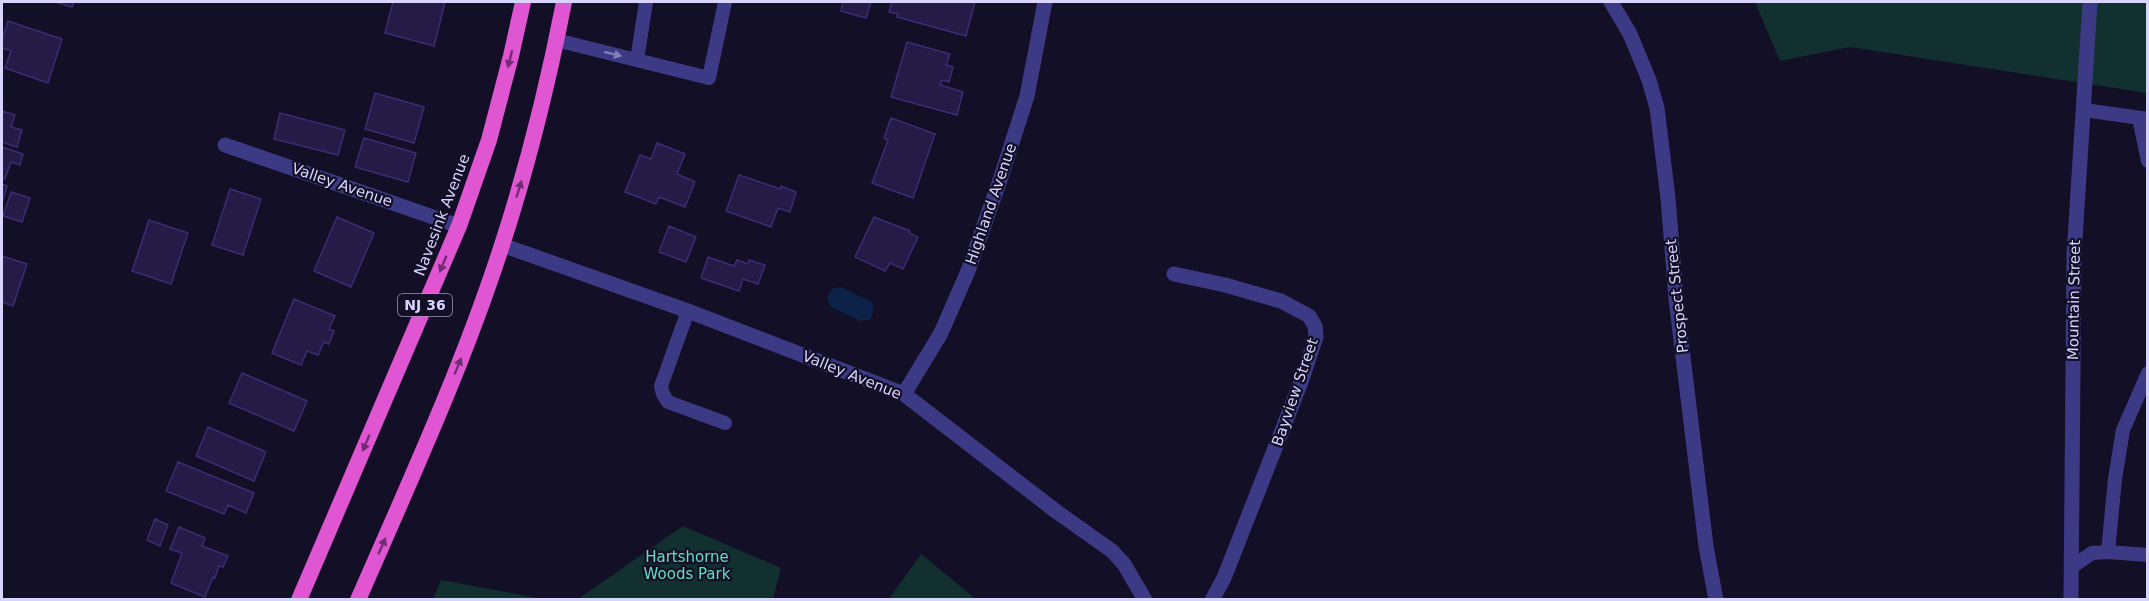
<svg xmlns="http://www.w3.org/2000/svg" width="2149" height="601" viewBox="0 0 2149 601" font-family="'DejaVu Sans',sans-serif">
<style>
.green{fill:#12302f}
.water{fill:#0c2248}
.building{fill:#241b47;stroke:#3b2d73;stroke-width:1.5}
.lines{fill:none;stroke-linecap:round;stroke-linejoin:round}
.service{stroke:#3d3a85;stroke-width:14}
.minor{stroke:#3d3a85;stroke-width:15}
.trunk{stroke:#e055d1;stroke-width:16}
.oneway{fill:#837fbc}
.oneway2{fill:#6f2e73}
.labels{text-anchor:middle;stroke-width:4.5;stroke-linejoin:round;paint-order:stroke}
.shield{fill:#130f26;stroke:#9e99be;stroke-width:1.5}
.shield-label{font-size:14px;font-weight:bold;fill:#d9d4ff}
.street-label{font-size:15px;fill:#d9d4ff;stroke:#130f26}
.park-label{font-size:15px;fill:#5fe0c0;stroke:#130f26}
</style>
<rect width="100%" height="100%" fill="#130f26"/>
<path class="green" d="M1755,2H2147V93L1850,47L1780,61Z
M683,526L781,568L773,599H578Z
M921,554L976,599H889Z
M441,580L543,599H433Z"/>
<path class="water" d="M841,287L872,302L874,311L870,320L860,321L831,307L827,298L832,289Z"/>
<path class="building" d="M55,2H74L72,7Z
M393,2H445L434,46L385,33Z
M843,2H871L866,18L841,11Z
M892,2H975L966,36L897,17L898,14L889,12Z
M8,21L62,39L48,83L5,68L11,51L2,48V40Z
M907,42L950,54L946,65L953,67L949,82L942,80L940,85L963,92L957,115L891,97Z
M375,93L424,107L414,143L365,129Z
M2,111L15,115L11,127L22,130L17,147L2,142Z
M280,113L345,130L338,155L274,139Z
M891,118L935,134L913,198L872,183L888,140L884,138Z
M364,138L416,153L408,182L355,167Z
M657,143L685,154L677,174L695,182L685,207L659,197L656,204L625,192L640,155L651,159Z
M2,147L23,154L20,165L11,162L5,179L2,178Z
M739,175L781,189V186L796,192L790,212L778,208L771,227L726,211Z
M2,184L7,186L2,203Z
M230,189L261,199L243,255L212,245Z
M11,192L30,198L22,222L3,216Z
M337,217L374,233L351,287L314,271Z
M874,217L910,231L909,233L918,237L903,269L890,263L885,271L855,257Z
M149,220L188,233L171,284L132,271Z
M669,226L696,237L686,262L659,252Z
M2,256L27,264L13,306L2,302Z
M708,257L734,266L737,260L748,264L749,260L765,265L758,284L743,279L739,291L701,278Z
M294,299L335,316L329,329L334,331L329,344L324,342L318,355L307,351L301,365L272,353Z
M242,373L307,401L294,431L229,403Z
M208,427L266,452L254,481L196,456Z
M178,462L254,493L246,513L228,505L224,514L166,491Z
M155,519L168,525L160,546L147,540Z
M179,527L205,538L202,546L228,556L223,567L219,566L215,578L213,577L205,597L171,583L182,553L170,549Z"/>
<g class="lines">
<path class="service" d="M556,40L709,78L725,2
M637,60L646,2
M2084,110L2148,119
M2139,118L2148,161
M688,311L661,386L663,394L668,402L725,423
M2108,552L2115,479L2123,430L2148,373
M2072,567L2092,553L2108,552L2148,555"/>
<path class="minor" d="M1611,2L1630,34L1649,80L1657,108L1668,198L1676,299L1706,546L1716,600
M225,145L459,226
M502,245L688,311L904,394L1057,512L1112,551L1124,564L1145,600
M1174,274L1225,285L1281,301L1309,316L1315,326L1316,337L1301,382L1224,578L1212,600
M904,394L941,333L968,271L1000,180L1027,96L1045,2
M2071,600L2074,255L2090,2"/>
<path class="trunk" d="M299,600L459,226L489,140L511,56L523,2
M358,600C409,483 463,366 502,245C528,165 548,84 564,2"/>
</g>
<defs><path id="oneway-solid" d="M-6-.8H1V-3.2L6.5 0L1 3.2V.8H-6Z" transform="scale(1.5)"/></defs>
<use class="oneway" href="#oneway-solid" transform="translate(613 54) rotate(14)"/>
<g class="oneway2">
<use href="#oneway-solid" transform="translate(510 59) rotate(104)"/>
<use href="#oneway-solid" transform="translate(519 189) rotate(-73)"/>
<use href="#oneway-solid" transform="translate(443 264) rotate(113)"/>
<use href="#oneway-solid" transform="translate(458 366) rotate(-68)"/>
<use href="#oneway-solid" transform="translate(366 443) rotate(113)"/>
<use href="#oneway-solid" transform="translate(382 546) rotate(-66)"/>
</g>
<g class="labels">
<rect class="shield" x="398" y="294" width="54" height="22" rx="4.5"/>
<g class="shield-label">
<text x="425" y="310">NJ 36</text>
</g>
<g class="street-label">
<text transform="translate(342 185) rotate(19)" y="5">Valley Avenue</text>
<text transform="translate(991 204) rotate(-71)" y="5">Highland Avenue</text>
<text transform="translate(442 215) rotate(-69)" y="5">Navesink Avenue</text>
<text transform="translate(1677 296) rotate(-96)" y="5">Prospect Street</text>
<text transform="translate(2074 300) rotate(-89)" y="5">Mountain Street</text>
<text transform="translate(852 375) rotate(22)" y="5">Valley Avenue</text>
<text transform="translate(1295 392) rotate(-71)" y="5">Bayview Street</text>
</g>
<g class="park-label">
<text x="687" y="562">Hartshorne<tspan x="687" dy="17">Woods Park</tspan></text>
</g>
</g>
<rect width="2149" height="601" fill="none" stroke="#d9d4ff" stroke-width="6"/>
</svg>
